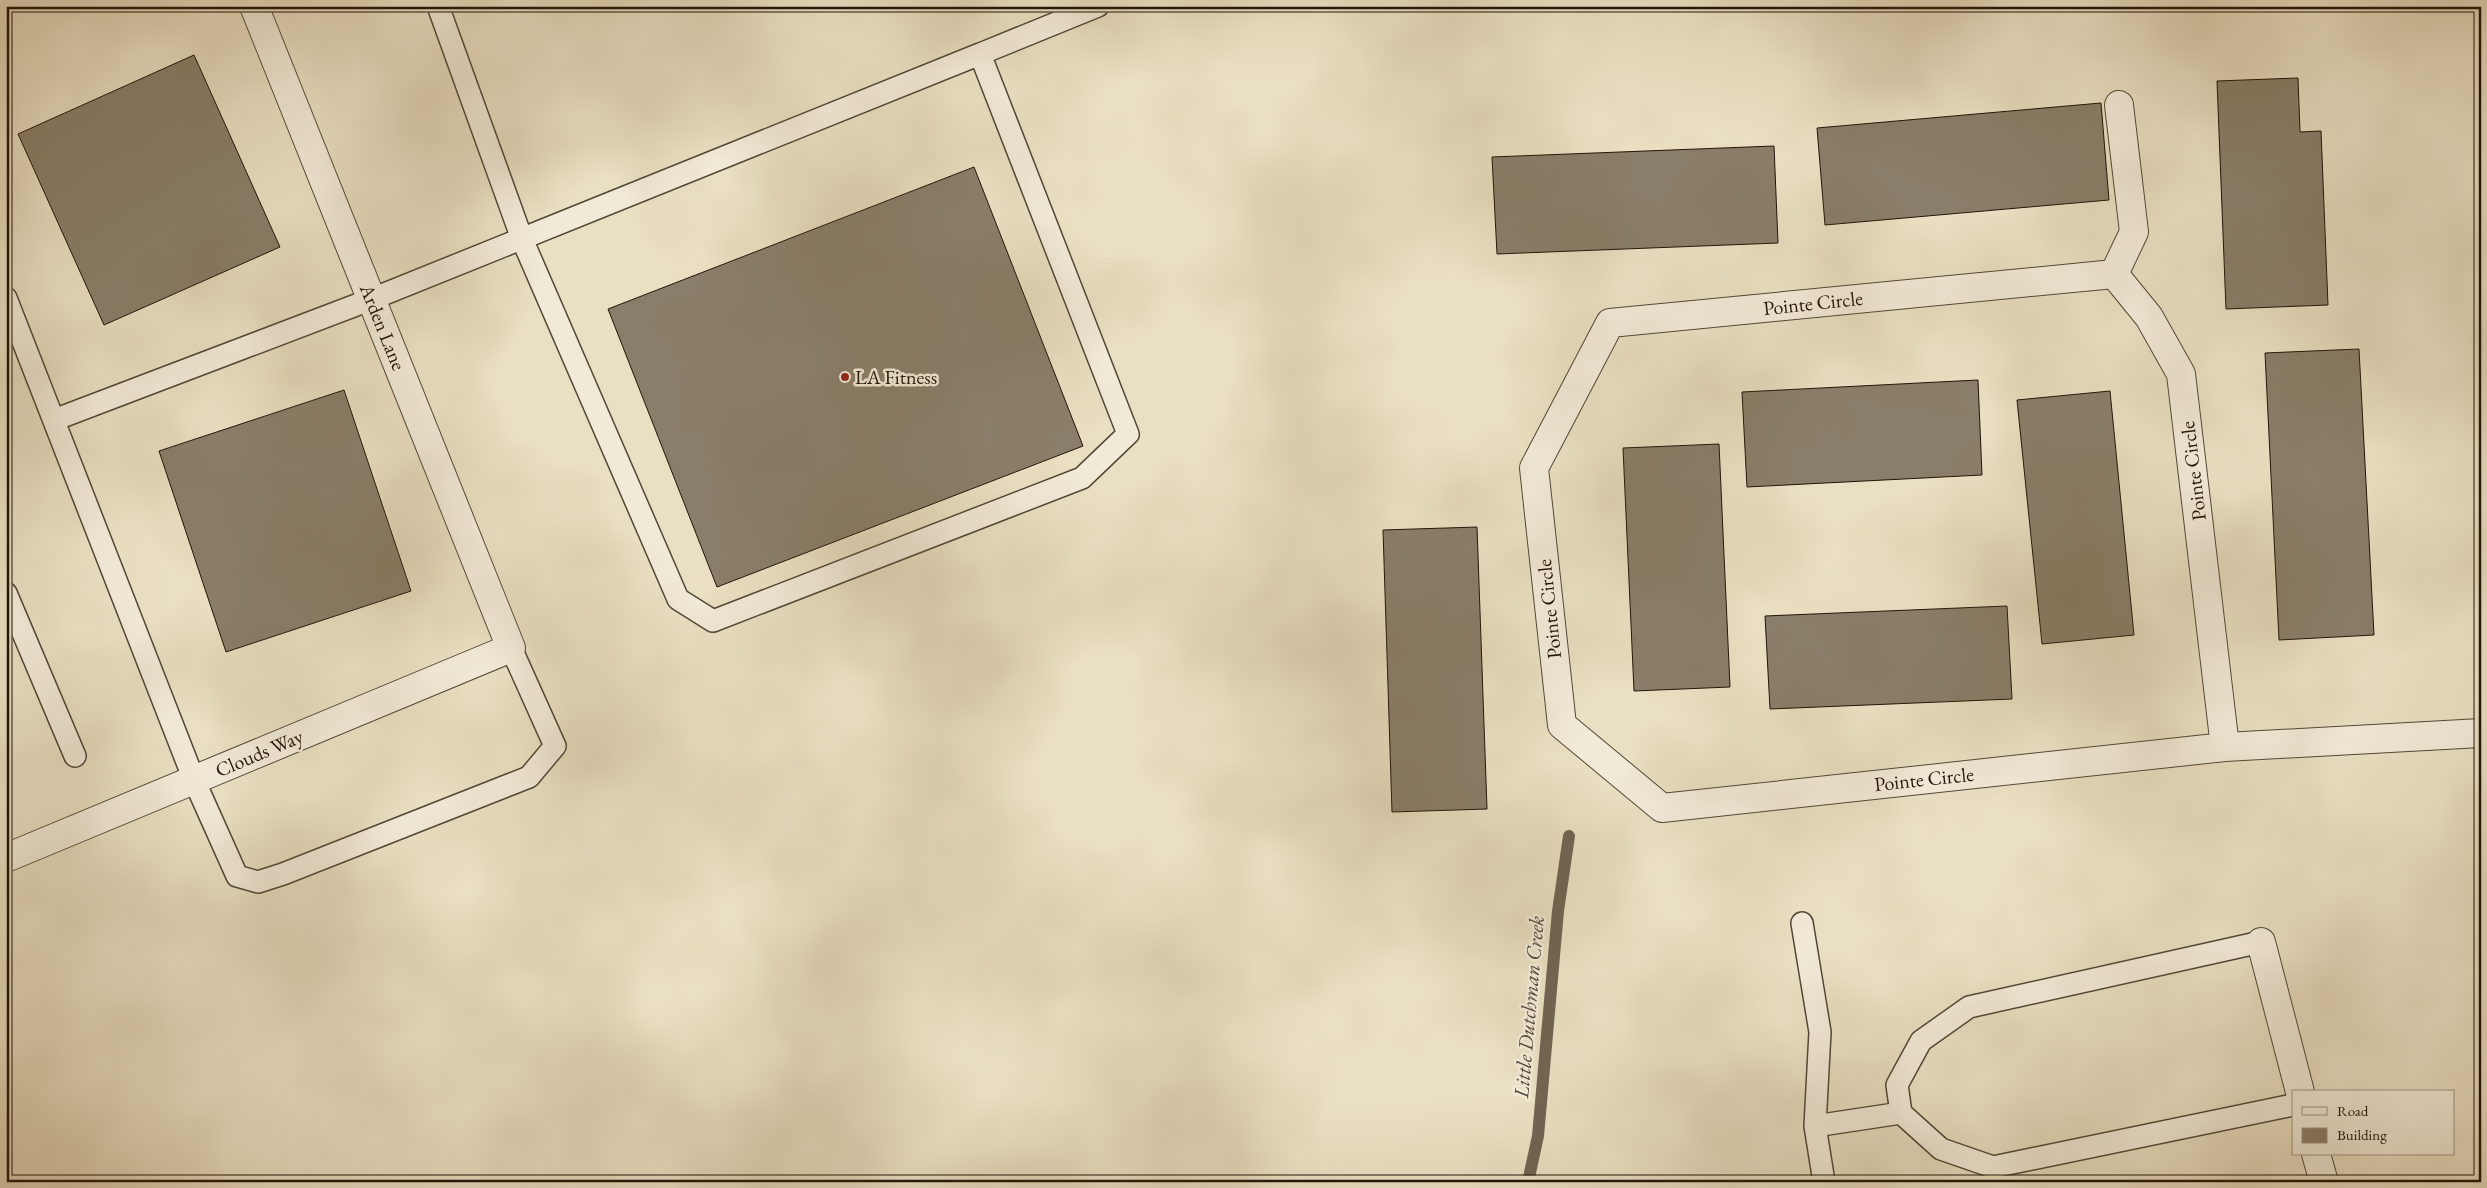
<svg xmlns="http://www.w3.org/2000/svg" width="2487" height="1188" viewBox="0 0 2487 1188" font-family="'EB Garamond',serif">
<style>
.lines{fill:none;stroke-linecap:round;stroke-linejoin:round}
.stream{stroke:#706552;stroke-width:12}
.building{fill:#897e69;stroke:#201508}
.service-casing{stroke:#524836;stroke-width:24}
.minor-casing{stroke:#524836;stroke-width:30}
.service{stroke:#f1ead7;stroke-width:21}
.minor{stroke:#f1ead7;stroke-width:28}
.poi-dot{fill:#8f2418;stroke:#f1ead7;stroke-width:2}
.labels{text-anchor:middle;stroke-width:5;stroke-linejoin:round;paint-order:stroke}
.street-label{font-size:20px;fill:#201508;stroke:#f1ead7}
.poi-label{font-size:20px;fill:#201508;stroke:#f1ead7;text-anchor:start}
.water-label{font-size:21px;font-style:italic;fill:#554a39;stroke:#f1ead7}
</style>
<rect width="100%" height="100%" fill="#e9dfc2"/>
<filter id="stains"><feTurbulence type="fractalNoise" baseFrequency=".004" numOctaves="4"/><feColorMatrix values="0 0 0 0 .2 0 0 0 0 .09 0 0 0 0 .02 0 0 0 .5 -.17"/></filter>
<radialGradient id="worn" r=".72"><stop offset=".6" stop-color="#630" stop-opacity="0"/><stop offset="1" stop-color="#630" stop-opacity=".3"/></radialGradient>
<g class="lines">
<path class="stream" d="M1528,1182L1538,1136L1558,911L1569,836"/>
</g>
<path class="building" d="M194,55L280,247L104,325L18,134Z
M2298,78L2300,132L2321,131L2328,305L2226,309L2217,81Z
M2101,103L2109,200L1825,225L1817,128Z
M1774,146L1778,243L1497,254L1492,157Z
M974,167L1083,446L717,587L608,309Z
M2359,349L2374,635L2279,640L2265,353Z
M1978,380L1982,475L1747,487L1742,392Z
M344,390L411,591L226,652L159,451Z
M2110,391L2134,635L2042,644L2017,400Z
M1719,444L1730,687L1634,691L1623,448Z
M1477,527L1487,809L1392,812L1383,530Z
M2007,606L2012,699L1770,709L1765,616Z"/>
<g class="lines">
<g class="service-casing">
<path id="service" d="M438,6L522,239L678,599L713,621L1082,478L1128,434L980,54L1098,6
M6,298L194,780L237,876L258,882L283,874L529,777L555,746L511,648
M54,420L372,299L980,54
M6,593L75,756
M1802,923L1820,1032L1815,1126
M2261,942L1969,1007L1921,1041L1897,1085L1901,1113L1941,1149L1993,1167L2293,1105
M1824,1182L1815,1126L1901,1113"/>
</g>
<g class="minor-casing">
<path id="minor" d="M2114,274L2134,232L2119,105
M2225,747L2181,374L2149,317L2114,274L1610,323L1534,468L1562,725L1662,808L2225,747L2481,733
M6,858L511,648L254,6
M2261,942L2300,1092
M2316,1154L2324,1182"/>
</g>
<use href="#service" class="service"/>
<use href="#minor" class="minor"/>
</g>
<circle class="poi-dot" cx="845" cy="377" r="5"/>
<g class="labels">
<g class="street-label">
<text transform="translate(1813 303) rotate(-6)" y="7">Pointe Circle</text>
<text transform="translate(383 327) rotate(68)" y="7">Arden Lane</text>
<text transform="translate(2193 471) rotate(-97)" y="7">Pointe Circle</text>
<text transform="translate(1549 609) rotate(-96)" y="7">Pointe Circle</text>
<text transform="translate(259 753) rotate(-23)" y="7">Clouds Way</text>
<text transform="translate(1924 779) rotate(-6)" y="7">Pointe Circle</text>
</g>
<g class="poi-label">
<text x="855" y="384">LA Fitness</text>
</g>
<g class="water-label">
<text transform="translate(1529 1007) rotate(-85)" y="7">Little Dutchman Creek</text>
</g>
</g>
<rect width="2487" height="1188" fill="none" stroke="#e9dfc2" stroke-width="25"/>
<rect x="8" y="8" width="2472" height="1173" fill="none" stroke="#201508" stroke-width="2.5"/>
<rect x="12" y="12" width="2462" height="1163" fill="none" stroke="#201508"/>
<rect x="2292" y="1090" width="162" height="65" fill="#f1ead7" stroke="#9d9584"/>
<rect x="2302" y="1107" width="25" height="8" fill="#f1ead7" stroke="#9d9584"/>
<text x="2337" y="1116" font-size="15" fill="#201508">Road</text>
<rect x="2302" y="1128" width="25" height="15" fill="#897e69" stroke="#9d9584"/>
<text x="2337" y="1140" font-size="15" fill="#201508">Building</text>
<rect width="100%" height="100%" filter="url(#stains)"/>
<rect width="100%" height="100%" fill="url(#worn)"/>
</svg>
